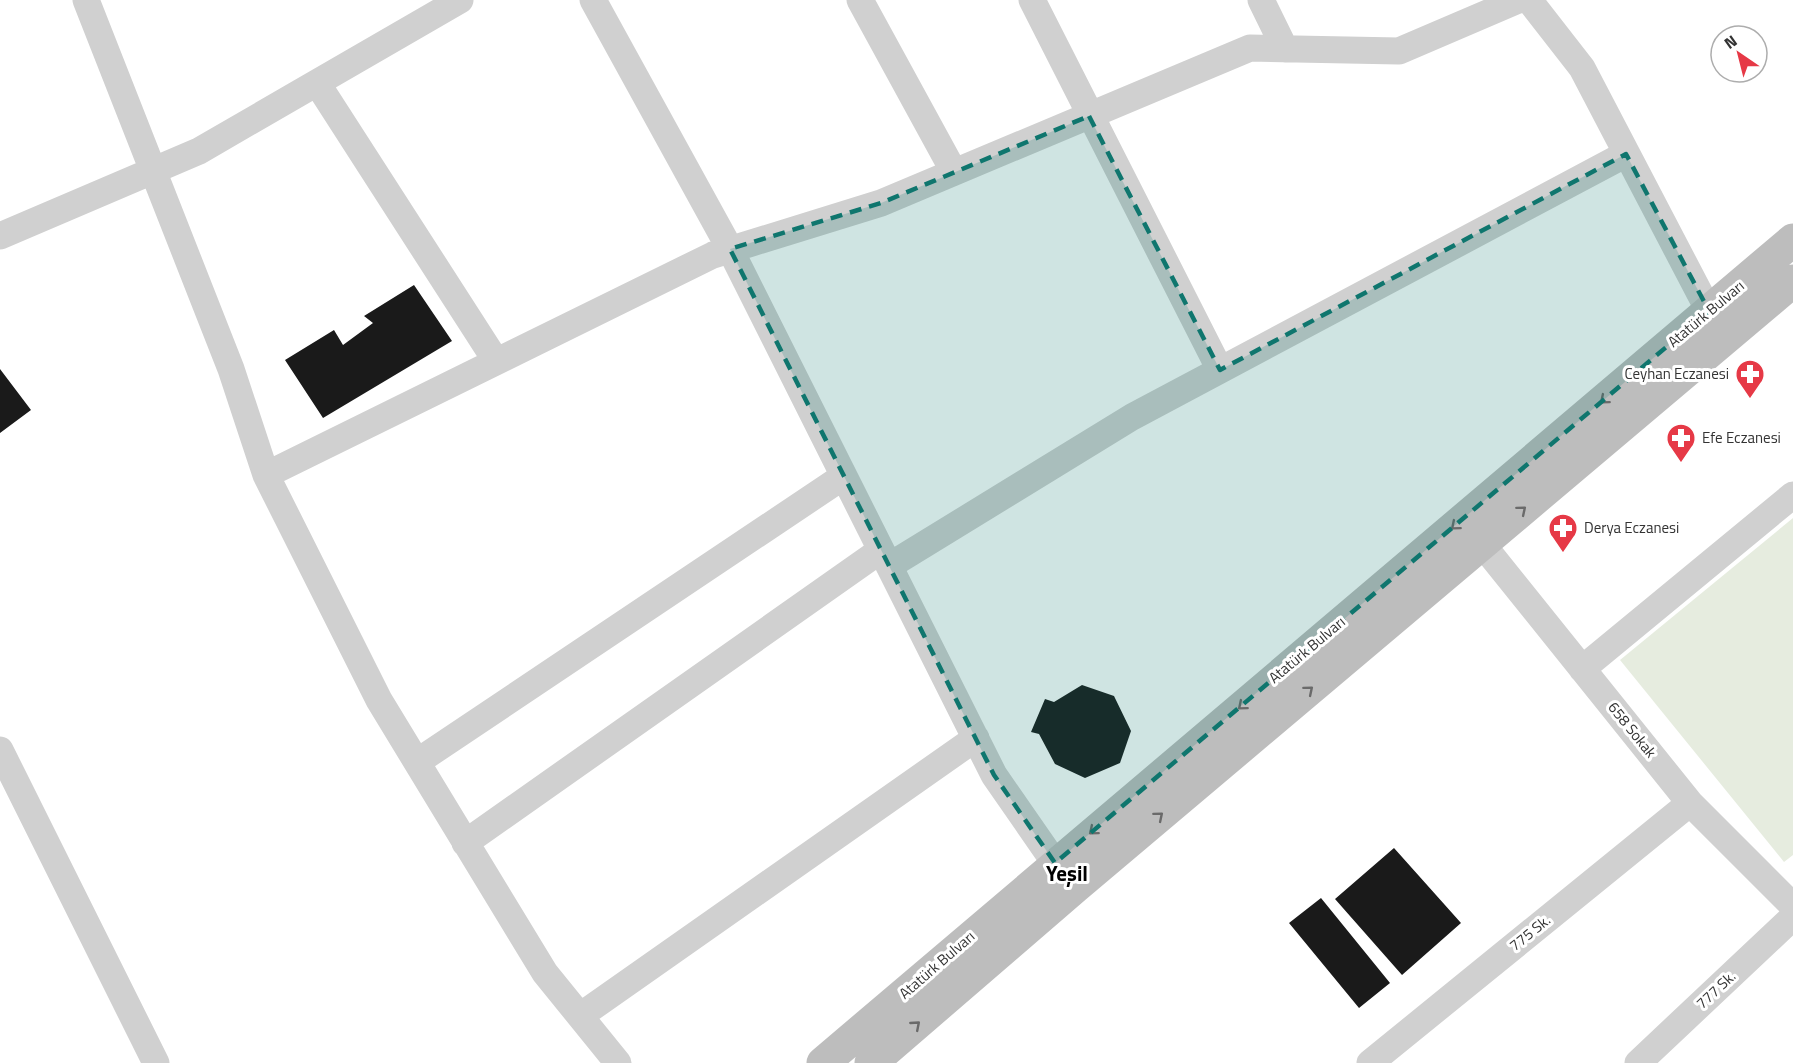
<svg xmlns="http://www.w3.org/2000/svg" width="1793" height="1063" viewBox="0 0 1793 1063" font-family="'Titillium Web',sans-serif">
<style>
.green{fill:#e6ecdf}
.building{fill:#1a1a1a}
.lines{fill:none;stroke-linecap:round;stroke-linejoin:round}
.minor{stroke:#d0d0d0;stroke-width:27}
.secondary{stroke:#bdbdbd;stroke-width:33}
.oneway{stroke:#6a6a6a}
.marked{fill:#0f766e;fill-opacity:0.2;stroke:#0f766e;stroke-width:4.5;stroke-dasharray:12 8;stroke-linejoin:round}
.labels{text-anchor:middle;stroke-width:6;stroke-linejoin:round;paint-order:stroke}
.street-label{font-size:15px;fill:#333;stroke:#fff}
.poi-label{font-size:15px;fill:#333;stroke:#fff;text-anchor:start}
.district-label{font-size:21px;font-weight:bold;fill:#000;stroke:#fff}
</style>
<rect width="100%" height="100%" fill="#fff"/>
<path class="green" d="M1793,518V855L1784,862L1620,660Z"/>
<path class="building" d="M414,285L452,341L323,418L285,360L334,330L343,345L373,323L364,316Z
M0,369L31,410L0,433Z
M1082,685L1114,696L1131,731L1120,763L1085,778L1055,764L1039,734L1031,732L1045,699L1054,702Z
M1394,848L1461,923L1402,975L1335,899Z
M1321,898L1390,983L1359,1008L1289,923Z"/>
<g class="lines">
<path class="minor" d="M86,0L231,369L266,475L379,700L545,973L618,1063
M593,0L730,249L994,775L1055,863
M860,0L954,172
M1032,0L1220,370
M1261,0L1285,49
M1529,0L1582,68L1709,311
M317,83L496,361
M0,236L199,151L460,0
M266,475L713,255L881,203L1250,48L1399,51L1518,0
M1482,544L1690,803L1793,906
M889,566L1132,417L1626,154
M1582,669L1793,495
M0,750L156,1063
M417,762L844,476
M465,843L881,550
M580,1016L976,738
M1370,1063L1690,803
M1638,1063L1793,917"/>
<path class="secondary" d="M823,1063L1793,240
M871,1063L1075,887L1793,281"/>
</g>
<defs><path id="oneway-chevron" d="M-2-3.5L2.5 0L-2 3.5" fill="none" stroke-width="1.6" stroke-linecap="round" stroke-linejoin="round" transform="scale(1.5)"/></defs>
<g class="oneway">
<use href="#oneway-chevron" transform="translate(1604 400) rotate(140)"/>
<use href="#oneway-chevron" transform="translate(1522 510) rotate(-40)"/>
<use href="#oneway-chevron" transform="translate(1455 526) rotate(140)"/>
<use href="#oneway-chevron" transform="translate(1309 690) rotate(-40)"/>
<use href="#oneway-chevron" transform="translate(1242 706) rotate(140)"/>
<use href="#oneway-chevron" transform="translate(1159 816) rotate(-40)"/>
<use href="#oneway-chevron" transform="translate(1093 831) rotate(140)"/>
<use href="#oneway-chevron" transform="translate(916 1025) rotate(-41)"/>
</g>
<path class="marked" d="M1089,116L1220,370L1626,154L1709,311L1055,863L994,775L730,249L881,203Z"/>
<defs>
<g id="pharmacy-pin" transform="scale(1.5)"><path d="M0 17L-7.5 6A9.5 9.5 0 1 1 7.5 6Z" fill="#e63946" stroke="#fff"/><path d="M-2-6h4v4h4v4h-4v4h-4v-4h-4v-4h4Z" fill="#fff"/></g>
</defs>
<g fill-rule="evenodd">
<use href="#pharmacy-pin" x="1750" y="374"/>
<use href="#pharmacy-pin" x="1681" y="438"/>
<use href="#pharmacy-pin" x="1563" y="528"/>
</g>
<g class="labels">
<g class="street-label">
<text transform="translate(1706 314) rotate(-40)" y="5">Atatürk Bulvarı</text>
<text transform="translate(1307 650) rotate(-40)" y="5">Atatürk Bulvarı</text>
<text transform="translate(1632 730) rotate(51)" y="5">658 Sokak</text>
<text transform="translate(1530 933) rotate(-39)" y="5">775 Sk.</text>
<text transform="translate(937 965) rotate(-41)" y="5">Atatürk Bulvarı</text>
<text transform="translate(1716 990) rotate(-43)" y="5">777 Sk.</text>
</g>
<g class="poi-label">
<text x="1729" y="379" text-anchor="end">Ceyhan Eczanesi</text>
<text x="1702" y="443">Efe Eczanesi</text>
<text x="1584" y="533">Derya Eczanesi</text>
</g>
<g class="district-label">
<text x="1067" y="881">Yeşil</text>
</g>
</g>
<g transform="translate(1739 54) rotate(325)"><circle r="28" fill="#ffffff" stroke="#adadad" stroke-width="1.5"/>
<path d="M0-4.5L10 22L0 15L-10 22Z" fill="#e63946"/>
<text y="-9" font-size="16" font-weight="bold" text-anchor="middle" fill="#333333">N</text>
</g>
</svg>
